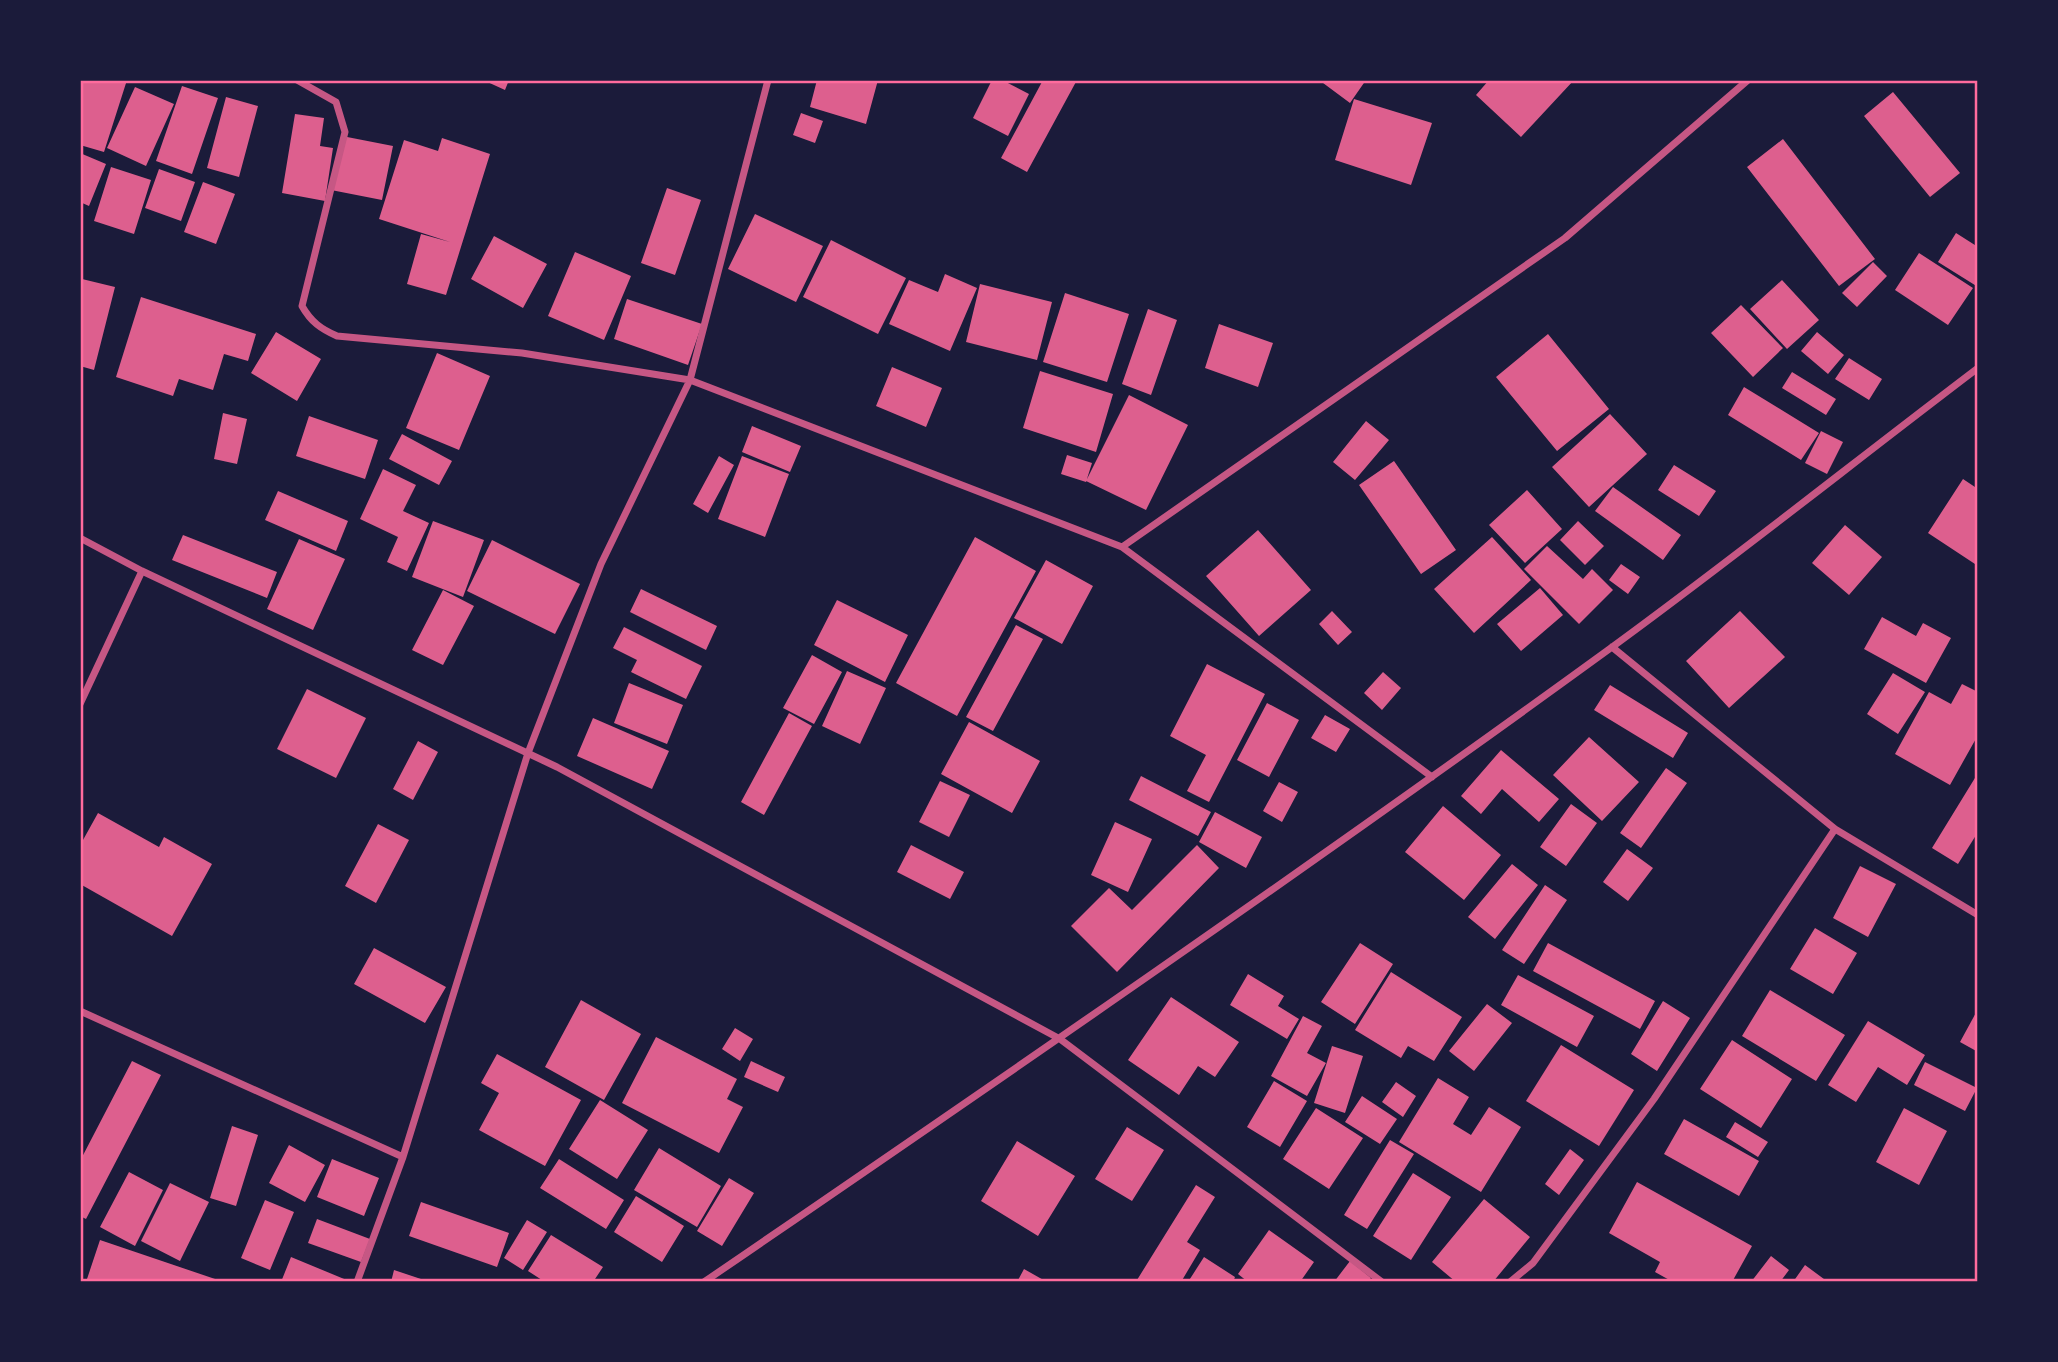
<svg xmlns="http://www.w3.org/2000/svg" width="2058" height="1362" viewBox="0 0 2058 1362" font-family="Helvetica,sans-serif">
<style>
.building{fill:#dd5f8e}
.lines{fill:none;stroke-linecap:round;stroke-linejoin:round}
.minor{stroke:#c65784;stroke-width:7}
.neatline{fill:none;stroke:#ff6b9d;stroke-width:2.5}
</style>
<rect width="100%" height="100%" fill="#1b1b3a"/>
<path class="building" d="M80,80H127L104,152L80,145Z
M483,80H509L505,90Z
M817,80H878L866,124L810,107Z
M992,80H1002L1029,94L1008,136L973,118Z
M1043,80H1077L1027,172L1001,158Z
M1319,80H1366L1350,103Z
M1489,80H1574L1521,137L1476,95Z
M182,86L218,98L192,174L156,161Z
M135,87L174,104L146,166L107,148Z
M1893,92L1960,173L1930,197L1864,116Z
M226,97L258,106L239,177L207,168Z
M1354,99L1432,123L1411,185L1335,160Z
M801,113L823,121L815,143L793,135Z
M295,114L324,118L320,146L333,148L325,201L282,193Z
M342,136L393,146L382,200L331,190Z
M442,138L490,154L446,295L407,284L421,234L450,242L379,219L404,140L438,151Z
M1783,139L1875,259L1839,286L1747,167Z
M80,153L106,164L89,206L80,202Z
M111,167L151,180L134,234L94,221Z
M159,169L195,182L181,221L145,208Z
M203,182L235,194L216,244L184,232Z
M667,188L701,200L675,275L641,263Z
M755,214L823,246L796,302L728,269Z
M1956,233L1978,247V287L1938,262Z
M494,236L547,264L523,308L471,279Z
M831,240L906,278L878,334L803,297Z
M575,252L631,276L604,340L548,316Z
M1919,253L1973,288L1948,325L1895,290Z
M1873,262L1887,276L1857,307L1842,293Z
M945,274L977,288L950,351L889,324L909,280L938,292Z
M82,279L115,287L94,370L80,366Z
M1782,280L1819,320L1787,349L1750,309Z
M980,284L1052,302L1037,360L966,342Z
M1065,293L1129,314L1107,382L1043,362Z
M141,297L256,334L248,361L224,354L213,390L179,379L173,396L116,377Z
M627,299L702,324L688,365L614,339Z
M1741,305L1783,348L1753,377L1711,333Z
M1148,309L1177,320L1151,395L1122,384Z
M1219,324L1273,343L1258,387L1205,368Z
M276,332L321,359L297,401L251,373Z
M1817,332L1844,355L1828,374L1801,351Z
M1548,334L1609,409L1557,451L1496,377Z
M437,353L490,376L459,450L406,428Z
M1849,358L1882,379L1869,400L1835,379Z
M892,367L942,388L926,427L876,406Z
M1040,371L1113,394L1096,452L1023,428Z
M1792,372L1836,399L1826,415L1782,388Z
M1744,387L1819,433L1801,460L1728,415Z
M1129,395L1188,425L1146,510L1086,481Z
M223,413L247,419L237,464L214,459Z
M1610,414L1647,454L1589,507L1552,467Z
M309,416L378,440L365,479L296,456Z
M1366,421L1389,440L1355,480L1333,462Z
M752,426L801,446L790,472L742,452Z
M1821,431L1843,442L1827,474L1805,463Z
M402,434L452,461L439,485L389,459Z
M1067,455L1092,463L1086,482L1061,474Z
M719,456L734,465L708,513L693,504Z
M742,456L789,474L765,537L718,519Z
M1394,461L1456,550L1421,574L1359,485Z
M1674,465L1716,491L1699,516L1658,490Z
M383,469L416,485L403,511L429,523L407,571L387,562L398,537L360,519Z
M1963,479L1978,489V566L1928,533Z
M1613,487L1681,535L1663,560L1595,511Z
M1527,490L1562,529L1525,563L1489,525Z
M278,491L348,521L336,551L265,520Z
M433,521L484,540L463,597L412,577Z
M1578,521L1604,546L1585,565L1560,540Z
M1845,525L1882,557L1849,595L1812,563Z
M1258,530L1311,590L1259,636L1206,576Z
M183,535L277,572L267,598L172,560Z
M975,537L1036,571L957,716L896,683Z
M1492,537L1531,580L1474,633L1434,589Z
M299,539L345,559L313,630L267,609Z
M492,540L580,584L555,634L467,591Z
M1547,546L1583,579L1592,569L1613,590L1579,624L1524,569Z
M1046,560L1093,586L1062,644L1014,618Z
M1621,564L1640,577L1628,594L1609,580Z
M1540,588L1563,615L1521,651L1497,624Z
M641,589L717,626L706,650L630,612Z
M443,590L474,606L443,665L412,650Z
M837,600L908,635L885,682L814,645Z
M1332,611L1352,632L1338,645L1319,624Z
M1740,611L1785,657L1729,708L1686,661Z
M1882,617L1916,636L1923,623L1951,638L1926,683L1864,649Z
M1016,625L1043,639L993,731L966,717Z
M624,627L702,666L686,699L631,672L637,660L613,648Z
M812,655L842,672L814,724L783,708Z
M1207,664L1265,694L1209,802L1187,791L1206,755L1170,736Z
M847,671L886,688L860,744L822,726Z
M1383,672L1401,688L1382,710L1364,693Z
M1893,673L1925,692L1898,734L1867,714Z
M629,683L683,705L667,744L614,723Z
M1962,684L1978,692V735L1950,785L1895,754L1929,692L1951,704Z
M1610,685L1688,733L1673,758L1594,710Z
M307,689L366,718L336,778L277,749Z
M1267,703L1299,720L1269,777L1237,760Z
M789,713L812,726L764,815L741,802Z
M1325,715L1350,729L1336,752L1311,738Z
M593,718L669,751L652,789L577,756Z
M969,722L1040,761L1012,813L941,774Z
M1589,737L1639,782L1602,821L1553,775Z
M418,741L438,752L413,800L393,789Z
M1501,750L1559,799L1539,822L1502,789L1481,814L1461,796Z
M1666,768L1687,783L1641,848L1620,833Z
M1978,773V832L1958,864L1932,848Z
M1141,776L1211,812L1198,836L1129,800Z
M940,781L970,795L949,837L919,822Z
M1279,782L1298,792L1282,822L1263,811Z
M1571,804L1597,823L1566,866L1540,847Z
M1443,806L1501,855L1464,900L1405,852Z
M1215,812L1262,837L1246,868L1199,842Z
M98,813L159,847L164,837L212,864L172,936L80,884V839L83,840Z
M1115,822L1152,839L1128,892L1091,875Z
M378,824L409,840L376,903L345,886Z
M911,845L964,872L950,899L897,872Z
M1197,845L1219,868L1117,972L1071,926L1109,888L1132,910Z
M1627,849L1653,868L1628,901L1603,882Z
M1512,864L1538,885L1495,939L1468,917Z
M1860,866L1896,884L1868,937L1833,918Z
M1545,885L1567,900L1524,964L1502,950Z
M1815,928L1857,953L1833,994L1790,969Z
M1360,943L1393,964L1355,1024L1321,1002Z
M1548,943L1655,1001L1640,1029L1533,971Z
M374,948L446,987L425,1023L354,984Z
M1391,972L1462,1017L1434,1061L1408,1046L1401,1058L1355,1030Z
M1248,974L1284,996L1278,1006L1299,1019L1287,1039L1230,1005Z
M1518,975L1594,1016L1577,1047L1501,1005Z
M1770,990L1845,1035L1816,1081L1742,1036Z
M1171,997L1239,1042L1215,1077L1198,1066L1179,1095L1128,1060Z
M581,1000L641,1034L604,1100L545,1067Z
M1663,1001L1690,1018L1657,1071L1631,1054Z
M1487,1004L1512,1023L1474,1071L1449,1051Z
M1978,1009V1052L1960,1042Z
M1303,1016L1322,1026L1307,1053L1326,1063L1307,1096L1271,1076Z
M1868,1021L1925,1055L1907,1085L1878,1067L1856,1102L1828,1085Z
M735,1028L753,1039L740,1061L722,1049Z
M656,1037L737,1079L727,1099L743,1107L719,1153L622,1103Z
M1732,1040L1792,1079L1761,1128L1700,1089Z
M1561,1045L1634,1090L1599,1146L1526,1101Z
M1332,1046L1363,1056L1345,1113L1314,1103Z
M497,1054L581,1100L545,1166L479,1130L499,1093L481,1083Z
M132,1061L161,1075L86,1219L80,1216V1161Z
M751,1061L785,1077L778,1092L744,1077Z
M1925,1062L1977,1088L1965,1111L1914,1085Z
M1438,1078L1469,1097L1453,1124L1471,1135L1489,1107L1521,1127L1481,1192L1399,1142Z
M1274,1081L1307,1101L1280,1147L1247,1127Z
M1396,1082L1416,1096L1403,1117L1382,1102Z
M1362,1096L1397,1119L1380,1144L1345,1122Z
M600,1100L648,1130L617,1179L569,1149Z
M1316,1108L1363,1138L1329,1189L1283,1159Z
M1904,1108L1947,1131L1919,1185L1876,1162Z
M1684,1119L1759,1161L1739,1196L1664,1154Z
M1735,1122L1768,1142L1758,1157L1726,1137Z
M232,1126L258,1135L236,1206L210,1198Z
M1127,1127L1164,1150L1132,1201L1095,1179Z
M1390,1140L1414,1154L1367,1229L1344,1215Z
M1017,1141L1075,1176L1038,1236L981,1201Z
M289,1145L325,1165L305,1202L269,1183Z
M659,1148L721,1186L697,1227L634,1190Z
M1570,1149L1584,1160L1559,1195L1545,1184Z
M332,1159L379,1178L364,1216L317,1197Z
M559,1159L624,1200L606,1229L540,1188Z
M129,1172L163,1190L135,1246L100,1227Z
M1413,1173L1451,1197L1411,1260L1373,1236Z
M729,1178L754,1193L722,1246L697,1231Z
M1637,1182L1752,1246L1732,1282H1673L1655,1272L1660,1262L1609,1233Z
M170,1183L209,1202L180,1261L141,1241Z
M1196,1185L1215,1197L1187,1242L1200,1250L1181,1282H1140L1137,1280Z
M636,1196L684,1226L662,1262L614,1232Z
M1484,1199L1530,1237L1493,1282H1456L1432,1262Z
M265,1200L294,1212L270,1270L241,1258Z
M421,1202L509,1233L497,1267L409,1236Z
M317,1219L370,1239L361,1262L308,1243Z
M527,1220L547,1232L523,1270L504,1258Z
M1269,1230L1314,1262L1300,1282H1248L1238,1274Z
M551,1235L603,1267L593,1282H545L528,1271Z
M100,1240L221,1281V1282H86Z
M1771,1256L1789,1270L1780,1282H1751Z
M291,1257L349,1281V1282H281Z
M1204,1257L1235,1277L1233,1282H1188Z
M1350,1261L1371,1278L1368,1282H1334Z
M1805,1265L1828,1282H1793Z
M1024,1269L1047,1282H1017Z
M394,1270L427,1281V1282H391Z"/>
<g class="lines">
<path class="minor" d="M297,80L336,102L345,132L302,306C311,322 321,329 337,336L522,353L690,380L1122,547L1432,777
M80,538L142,571L557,767L1060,1039L1382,1282
M1122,547L1565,238L1748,80
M1612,647L1835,829L1978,915
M80,704L142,571
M80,1011L403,1157
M357,1282L403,1157L528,753L601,564L690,380L768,80
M704,1282C1008,1074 1311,866 1608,650C1733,559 1854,462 1978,368
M1510,1282L1533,1263L1654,1099L1835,829"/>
</g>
<rect width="2058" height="1362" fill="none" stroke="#1b1b3a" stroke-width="164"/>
<rect x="82" y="82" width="1894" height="1198" class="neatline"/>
</svg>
